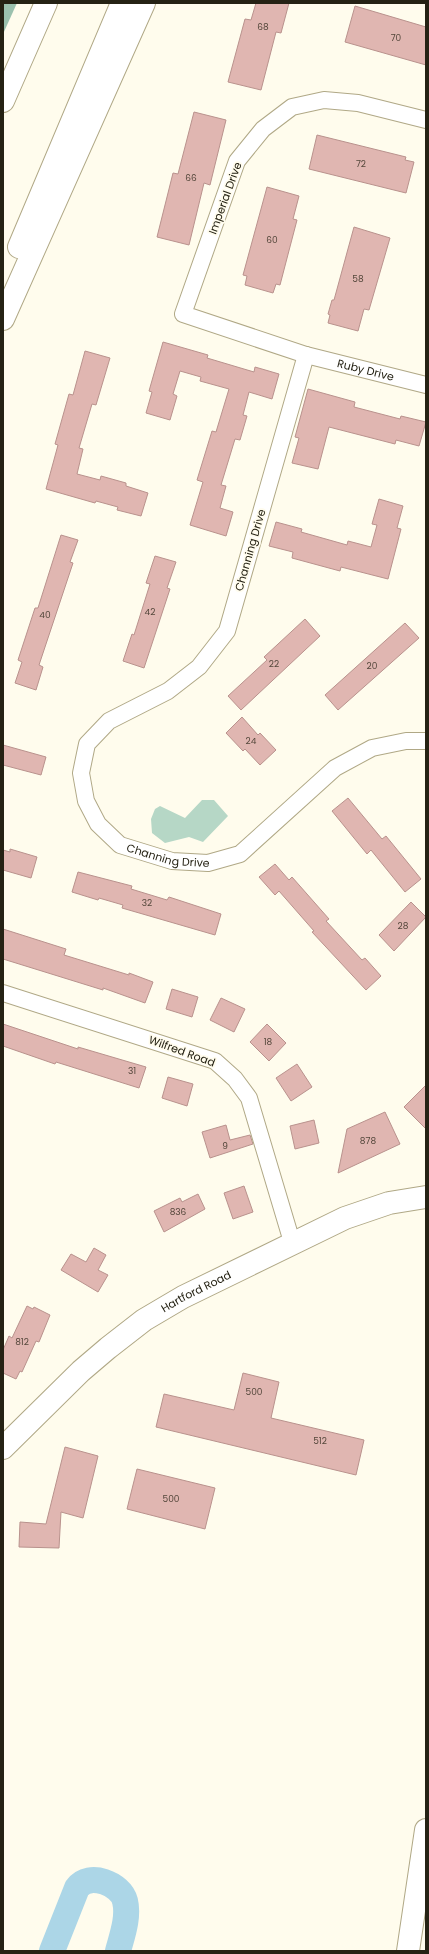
<svg xmlns="http://www.w3.org/2000/svg" width="429" height="1954" viewBox="0 0 429 1954" font-family="Poppins,sans-serif">
<style>
.green{fill:#b6d7c6}
.forest{fill:#9bc1ae}
.lines{fill:none;stroke-linecap:round;stroke-linejoin:round}
.river{stroke:#acd6e7;stroke-width:26}
.building{fill:#e0b6b1;stroke:#b9928d}
.minor-casing{stroke:#b0a886;stroke-width:18}
.secondary-casing{stroke:#b0a886;stroke-width:24}
.motorway-casing{stroke:#b0a886;stroke-width:24}
.minor{stroke:#fff;stroke-width:16}
.secondary{stroke:#fff;stroke-width:22}
.motorway{stroke:#fff;stroke-width:22}
.labels{text-anchor:middle;stroke-width:3.5;stroke-linejoin:round;paint-order:stroke}
.number-label{font-size:9px;fill:#54473b}
.street-label{font-size:11px;fill:#252214;stroke:#fffced}
</style>
<rect width="100%" height="100%" fill="#fffced"/>
<path class="green" d="M202,800H214L228,816L203,842L189,837L165,843L152,833L151,819L155,809L160,806L185,818Z"/>
<path class="forest" d="M3,3H17L3,34Z"/>
<g class="lines">
<path class="river" d="M52,1951L77,1888C89,1871 121,1884 125,1901C129,1917 122,1936 118,1951"/>
</g>
<path class="building" d="M256,3H289L281,33L276,32L261,90L228,82L245,19L251,20Z
M355,6L426,27V65L345,42Z
M194,112L226,120L210,185L204,183L189,245L157,237L173,173L178,174Z
M317,135L406,157L405,160L414,162L406,193L309,169Z
M267,187L299,196L293,219L297,220L280,285L276,284L273,293L245,285L247,276L243,275Z
M354,227L390,238L369,310L364,309L358,331L328,323L330,315L328,314L332,300H334Z
M163,342L208,355L207,358L254,372L255,367L279,374L272,399L249,392L243,415L247,416L240,440L235,439L221,485L226,486L220,508L233,512L226,536L190,525L203,482L197,480L212,431L216,432L229,389L200,381L201,377L180,371L173,394L177,396L170,420L146,413L152,392L149,391Z
M85,351L110,358L96,405L92,404L79,448L83,449L77,474L100,480L101,476L126,483V486L148,493L141,516L117,510L118,507L96,501L95,503L46,489L58,445L55,444L69,394L73,395Z
M308,389L355,402L354,407L400,419L401,416L426,422L419,446L396,440L395,444L329,427L318,469L292,463L299,438L295,437Z
M379,499L403,506L397,528L401,529L388,579L341,567L340,571L292,558L293,552L269,546L276,522L302,529L301,532L347,545L348,541L371,547L377,525L372,524Z
M61,535L78,540L70,562L73,563L39,665L43,667L36,690L15,683L22,662L18,660L35,608H38Z
M155,556L176,562L167,588L170,589L144,668L123,661L132,634L134,635L150,584L146,583Z
M305,619L320,636L241,710L228,696L267,660L264,657Z
M405,623L419,638L338,710L325,695Z
M242,717L258,735L260,733L276,750L260,765L245,749L243,751L226,733Z
M3,745L46,757L41,775L3,765Z
M348,798L382,839L386,836L421,879L405,892L371,850L367,854L332,811Z
M10,849L37,857L31,878L3,870V850L10,852Z
M275,864L289,880L292,877L329,919L326,921L362,960L365,958L381,976L366,990L312,932L314,931L279,891L275,895L259,877Z
M78,872L132,886L131,889L167,900L169,897L221,914L215,935L122,908L123,905L99,898L98,900L72,892Z
M411,902L426,917L394,951L379,935Z
M3,929L66,949L64,955L129,975V973L153,982L145,1003L103,988V990L3,959Z
M172,989L198,997L192,1017L166,1009Z
M221,998L245,1009L234,1032L210,1020Z
M3,1024L78,1049V1047L146,1067L139,1088L56,1062L55,1064L3,1046Z
M267,1024L286,1043L269,1061L250,1042Z
M297,1064L312,1087L291,1101L276,1078Z
M168,1077L193,1084L187,1106L162,1098Z
M426,1085V1129L404,1107Z
M385,1112L400,1144L338,1173L347,1129Z
M314,1120L319,1143L295,1149L290,1126Z
M226,1125L230,1140L250,1135L253,1144L210,1158L202,1132Z
M244,1186L253,1212L233,1219L224,1193Z
M198,1194L205,1209L164,1232L154,1211L180,1198L182,1202Z
M94,1248L106,1255L98,1270L108,1275L98,1292L61,1270L71,1254L86,1262Z
M27,1306L33,1309L34,1307L50,1315L39,1342L36,1341L22,1372L20,1371L16,1379L3,1373V1350L9,1336L12,1338Z
M243,1373L279,1382L271,1418L364,1440L356,1475L156,1427L164,1394L234,1410Z
M65,1447L98,1456L83,1518L61,1512L59,1548L19,1547L20,1522L46,1524Z
M137,1469L215,1488L205,1529L127,1509Z"/>
<g class="lines">
<g class="minor-casing">
<g id="minor">
<path id="s1" d="M426,120L358,103L324,100L292,107L263,129L237,161L183,314L306,355L426,385"/>
<path id="s2" d="M306,355L227,631L199,667L168,691L109,721L87,744L81,773L86,801L98,824L120,845L172,861L208,863L240,854L335,768L372,748L406,741H426"/>
<path d="M3,993L215,1061L235,1079L249,1098L292,1242"/>
</g>
</g>
<g class="secondary-casing">
<g id="secondary">
<path id="s3" d="M3,1448L81,1371L108,1348L144,1320L183,1297L345,1218L389,1203L426,1197"/>
<path d="M408,1951L426,1830"/>
</g>
</g>
<g class="motorway-casing">
<path id="motorway" d="M3,101L46,3
M19,247L122,3
M3,319L144,3"/>
</g>
<use href="#minor" class="minor"/>
<use href="#secondary" class="secondary"/>
<use href="#motorway" class="motorway"/>
</g>
<g class="labels">
<g class="number-label">
<text x="263" y="30">68</text>
<text x="396" y="41">70</text>
<text x="361" y="167">72</text>
<text x="191" y="181">66</text>
<text x="272" y="243">60</text>
<text x="358" y="282">58</text>
<text x="150" y="615">42</text>
<text x="45" y="618">40</text>
<text x="274" y="667">22</text>
<text x="372" y="669">20</text>
<text x="251" y="744">24</text>
<text x="147" y="906">32</text>
<text x="403" y="929">28</text>
<text x="268" y="1045">18</text>
<text x="132" y="1074">31</text>
<text x="368" y="1144">878</text>
<text x="225" y="1149">9</text>
<text x="178" y="1215">836</text>
<text x="22" y="1345">812</text>
<text x="254" y="1395">500</text>
<text x="320" y="1444">512</text>
<text x="171" y="1502">500</text>
</g>
<g class="street-label">
<text transform="translate(225 198) rotate(-70)" y="4">Imperial Drive</text>
<text dy="4" stroke="none"><textPath href="#s1" startOffset="568">Ruby Drive</textPath></text>
<text transform="translate(250 550) rotate(-74)" y="4">Channing Drive</text>
<text dy="4" stroke="none"><textPath href="#s2" startOffset="634">Channing Drive</textPath></text>
<text transform="translate(182 1051) rotate(20)" y="4">Wilfred Road</text>
<text dy="4" stroke="none"><textPath href="#s3" startOffset="250">Hartford Road</textPath></text>
</g>
</g>
<rect width="429" height="1954" fill="none" stroke="#252214" stroke-width="8"/>
</svg>
